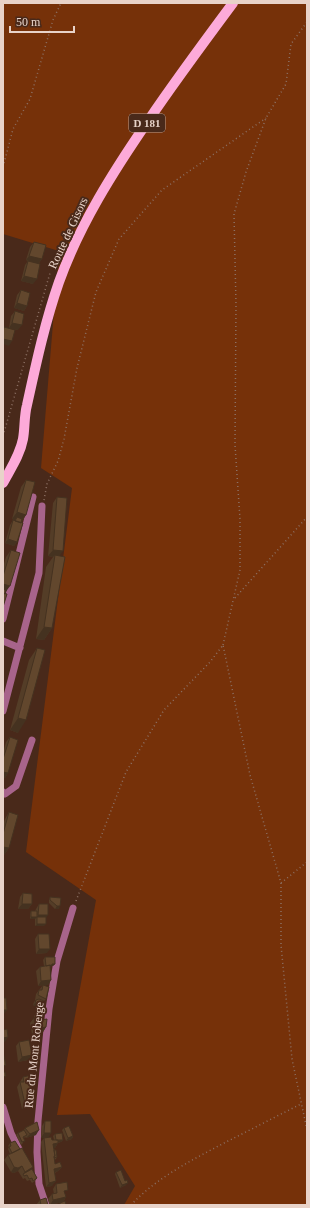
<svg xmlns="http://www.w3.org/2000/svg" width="310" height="1208" viewBox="0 0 310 1208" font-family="'Times New Roman',serif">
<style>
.green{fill:#763109}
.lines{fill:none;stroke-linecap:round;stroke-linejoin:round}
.path{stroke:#8c7064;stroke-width:1.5;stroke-dasharray:1 3;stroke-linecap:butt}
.minor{stroke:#a8648b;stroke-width:7}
.primary{stroke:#fdaad9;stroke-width:10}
.wall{fill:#543d27}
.shaded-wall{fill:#453220}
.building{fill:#62472d;stroke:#453220}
.labels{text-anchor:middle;stroke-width:4;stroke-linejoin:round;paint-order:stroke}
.shield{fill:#49291a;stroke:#b8a094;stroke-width:1}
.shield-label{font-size:11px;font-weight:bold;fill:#e8d3c9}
.street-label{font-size:12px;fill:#e8d3c9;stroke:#49291a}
</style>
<rect width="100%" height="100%" fill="#49291a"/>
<path class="green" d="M3,3H307V1205H124L135,1186L90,1114L57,1115L96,900L26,852L72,488L41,468L59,251L3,234Z"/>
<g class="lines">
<path class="path" d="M3,167L13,129L30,99L53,20L61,3
M3,436L50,273
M44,500L47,484L58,461L64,439L77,368L96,292L119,239L162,190L266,118
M235,598L307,517
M223,645L240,570V519L235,445L236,305L234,214L246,172L266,118L286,84L291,44L307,22
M281,883L307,862
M76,901L126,772L164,710L210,662L223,645L250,775L281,883V945L292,1059L307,1130
M131,1205C157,1177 194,1159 228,1141C252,1129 277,1116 301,1104"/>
<path class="minor" d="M3,619L33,497
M3,641L20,648
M3,711L39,573L42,506
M3,792L5,794L16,786L32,740
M3,1107L11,1133L19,1149
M46,1205L39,1184L37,1152L38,1121L49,1009L57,961L73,908"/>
<path class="primary" d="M3,483C11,468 20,455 23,439C25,428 24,416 27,405C36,364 45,322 59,282C80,224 113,172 148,121C175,81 204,42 233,3"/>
</g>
<path class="wall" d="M34,242L42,259L39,263L33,284L21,281L25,265L28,261L26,260L30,247Z
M21,290L27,306L24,311L14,308L17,295Z
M15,311L18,330L9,328L11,316Z
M26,480V515L22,521L17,542L14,546L5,543L10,525L13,520L15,521V520L12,519L21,487Z
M57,497L59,556L52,628L44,640L36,639L46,567L53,557L48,556L53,503Z
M11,550L6,592L3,607V567L6,557Z
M37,648L18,733L10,730L29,660Z
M10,737L8,773L5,778H3V753L6,742Z
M9,812V848L4,855H3V824L5,819Z
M23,893L32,904L28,909H18L20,897Z
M50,897L59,909H55L49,903V900Z
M39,904L46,917L44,926H35V919H30V914L31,911H35L36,909Z
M38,934L47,953L36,954L35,939Z
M45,957L55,964L53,966H51L50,968L51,980L48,985H43L46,999L44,1001L43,1006L41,1009L33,1005L34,1002L36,1000H35L36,994L43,985L38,986L36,971L40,967L44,966L43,960Z
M37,1011L41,1020L46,1027L43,1032L32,1034L30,1023L34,1018V1016Z
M19,1042L28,1060L18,1062L16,1046Z
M23,1077L31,1088L35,1102L32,1107L22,1109L17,1087Z
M45,1121L51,1133L48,1137L52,1140H54L53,1136L55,1134L63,1140L61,1142L58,1143L55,1148H54L57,1157L56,1159L54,1160L55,1164L62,1167L58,1171L55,1173L52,1186L46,1187L41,1142L44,1138H41L42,1126Z
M25,1128L36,1135L26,1138L25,1137L24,1138L23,1143L21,1145L16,1135L18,1133L24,1130Z
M64,1128L73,1136L72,1139L66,1141L62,1130Z
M10,1143L20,1149L37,1178L35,1181L32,1183L30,1180L27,1181L25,1178L23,1179L18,1171L14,1173L11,1172L4,1160L8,1155L10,1154L8,1149L9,1147L8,1146Z
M116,1172L126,1185L120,1188L115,1174Z
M56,1184L65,1194L66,1197L63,1202L50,1205L48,1199L52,1194H54L53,1189Z
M40,1200L48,1205H36Z"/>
<path class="shaded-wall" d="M29,256L42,259L38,264L26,260Z
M24,276L37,279L33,284L21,281Z
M17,303L27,306L24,311L14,308Z
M12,323L22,325L18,330L9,328Z
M3,339L12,341L9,346L3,344Z
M17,512L26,515L21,522L17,517L15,520L12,519Z
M8,539L17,542L14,546L5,543Z
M53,550L63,551L58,558L55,555L53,557L48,556Z
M3,584L10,586L5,593L3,592Z
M44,627L52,628L44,640L36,639Z
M18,718L26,720L18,733L10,730Z
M3,772L8,773L5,778H3Z
M3,847L9,848L4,855H3Z
M22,904H32L28,909H18Z
M57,906H60L59,909H55Z
M38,915H48L44,920L37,917Z
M31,917H37L35,919H30Z
M37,924H46L44,926H35Z
M39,949H50L47,953L36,954Z
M52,964H55L53,966H51L50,968H44Z
M51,980L48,985L38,986L41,981Z
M35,1003L43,1006L41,1009L33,1005Z
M3,1010H7L4,1014Z
M46,1027L43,1032L32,1034L35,1029Z
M8,1037L5,1042H3V1038Z
M32,1055L28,1060L18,1062L22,1057Z
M35,1102L32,1107L22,1109L25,1104Z
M39,1130L36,1135L26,1138L30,1134Z
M44,1133H51L48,1138H41Z
M73,1136L72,1139L66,1141L68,1138Z
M63,1140L61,1142L55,1143L56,1141Z
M58,1143L55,1148L50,1149L53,1144Z
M22,1166L18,1171L14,1173L11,1172L14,1167Z
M33,1167L30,1172L23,1174L25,1172Z
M62,1167L58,1171L51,1174L54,1169Z
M56,1181L52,1186L46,1187L49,1183Z
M128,1183L126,1185L120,1188L122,1185Z
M66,1197L63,1202L50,1205L53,1200Z"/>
<path class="building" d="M34,242L46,245L42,259L29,256Z
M28,261L40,264L37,279L24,276Z
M21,290L30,293L27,306L17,303Z
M15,311L24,314L22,325L12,323Z
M4,327L15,330L12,341L3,339V333Z
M26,480L35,482L26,515L17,512Z
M57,497L67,498L63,551L53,550Z
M17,517L22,519L21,523L15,521Z
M13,520L23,523L17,542L8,539Z
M11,550L20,553L10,586L3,584V576Z
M55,555L65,557L52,628L44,627Z
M3,589L6,590L5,594L3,593Z
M3,593L7,594L3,607Z
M37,648L45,650L26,720L18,718Z
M10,737L18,740L8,773L3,772V759Z
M9,812L18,815L9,848L3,847V834Z
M23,893L32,894V904H22Z
M50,897L61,898L60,906H57L50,900Z
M39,904H48V915H38Z
M31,911H37V917H31Z
M37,917H46V924H37Z
M38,934H49L50,949H39Z
M45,957H55V964H52V965L46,966Z
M50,965L51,980L41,981L40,967Z
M43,985L49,987L46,999L38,995L39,990H42Z
M3,998H6L7,1010H3L4,1018L3,1019Z
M39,999L44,1001L43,1006L35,1003L36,1000Z
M37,1011H40L41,1020L47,1019L46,1027L35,1029L34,1018L38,1017Z
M7,1029L8,1037L3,1038V1030Z
M29,1040L32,1055L22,1057L19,1042Z
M3,1052L6,1065L3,1066Z
M3,1072H5L6,1076L3,1077Z
M32,1075L34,1084L30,1085L35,1102L25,1104L20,1082H24L23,1077Z
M45,1121H51V1133H44Z
M37,1122L39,1130L30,1134L25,1128Z
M69,1126L73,1136L68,1138L64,1128Z
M24,1130L27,1135L23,1137L25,1141L22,1142L18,1133Z
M62,1133L63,1140H56L55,1134Z
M51,1137L52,1140H58V1143L53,1144L55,1156H54L55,1164L60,1162L62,1167L54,1169L56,1181L49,1183L44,1138Z
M15,1141L20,1149L12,1153L9,1147L11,1146L10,1143Z
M22,1148L33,1167L25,1172L22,1166L18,1168L14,1167L8,1155Z
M54,1150H56L57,1157L54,1158L55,1156Z
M32,1169L37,1178L33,1181L32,1178L29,1179L27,1175L24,1176L23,1174Z
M121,1170L125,1181L127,1180L128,1183L122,1185L116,1172Z
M67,1182L68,1190L64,1191L66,1197L53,1200L52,1194L57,1193L56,1184Z
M46,1198L48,1205H41L40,1200Z
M65,1201L66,1205H60V1203Z"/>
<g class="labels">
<rect class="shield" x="129" y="114" width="36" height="18" rx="3"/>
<g class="shield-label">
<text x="147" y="127">D 181</text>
</g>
<g class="street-label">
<text transform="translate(68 233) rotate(-65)" y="4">Route de Gisors</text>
<text transform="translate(34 1055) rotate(-84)" y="4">Rue du Mont Roberge</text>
</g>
</g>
<rect width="310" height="1208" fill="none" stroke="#e8d3c9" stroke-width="8"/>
<path d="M10 26v6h64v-6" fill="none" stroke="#e8d3c9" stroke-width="2"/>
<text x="16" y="26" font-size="12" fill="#e8d3c9" stroke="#49291a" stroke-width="3" paint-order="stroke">50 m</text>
</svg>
